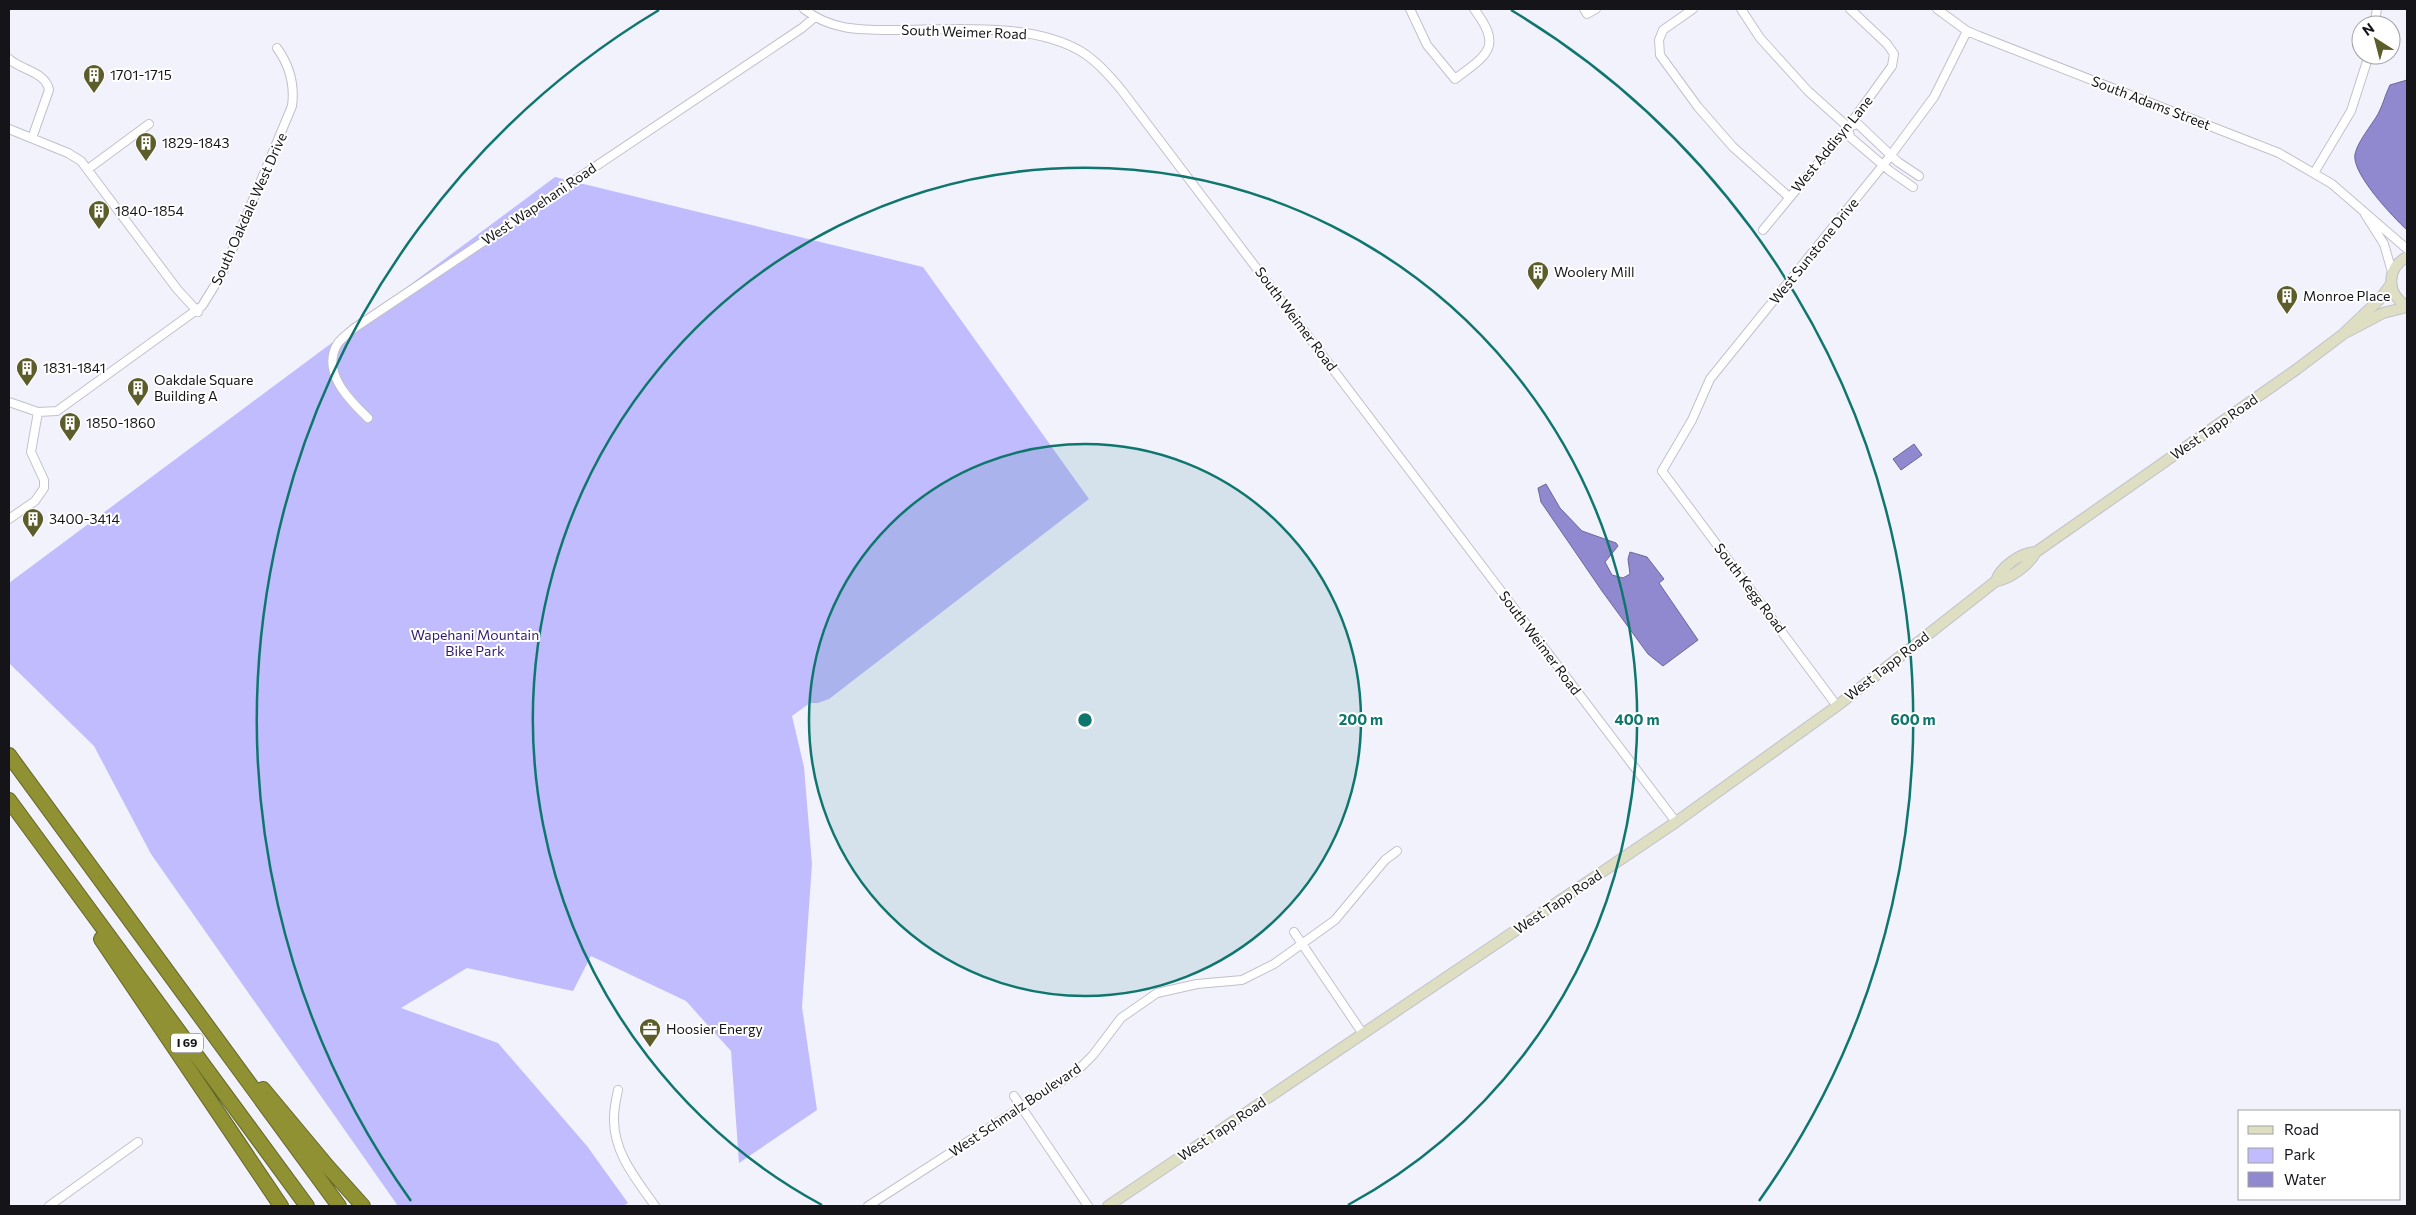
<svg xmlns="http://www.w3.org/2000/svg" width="2416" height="1215" viewBox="0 0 2416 1215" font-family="Commissioner,sans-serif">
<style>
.green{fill:#c1bcfe}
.water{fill:#9089d0;stroke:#6b6699}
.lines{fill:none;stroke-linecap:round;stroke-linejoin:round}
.minor-casing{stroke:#c1c0cb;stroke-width:10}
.secondary-casing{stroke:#c1c0cb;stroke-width:12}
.motorway-casing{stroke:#646629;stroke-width:16}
.minor{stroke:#fff;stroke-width:8}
.secondary{stroke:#dddec2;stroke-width:10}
.motorway{stroke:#8f9132;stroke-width:14}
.ring{fill:none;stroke:#0f766e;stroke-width:2.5}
.labels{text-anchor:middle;stroke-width:4;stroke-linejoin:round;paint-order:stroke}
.shield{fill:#fff;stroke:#5b5b5e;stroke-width:1}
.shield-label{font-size:12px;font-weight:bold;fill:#151519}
.street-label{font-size:14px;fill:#151519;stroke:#fff}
.poi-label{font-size:14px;fill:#151519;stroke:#fff;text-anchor:start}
.park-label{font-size:14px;fill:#311b6e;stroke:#fff}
.centre{fill:#0f766e;stroke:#fff;stroke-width:2.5}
.ring-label{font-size:15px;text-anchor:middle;font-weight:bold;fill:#0f766e;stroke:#fff;stroke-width:4;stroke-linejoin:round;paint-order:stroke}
</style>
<rect width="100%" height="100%" fill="#f2f2fd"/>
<path class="green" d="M555,177L923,267L1089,499L829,699L818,703H810L792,716L804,767L812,864L802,1007L817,1110L739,1163L731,1051L686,1001L591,956L573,991L467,968L401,1008L498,1043L587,1146L628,1203L623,1206H398L151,854L94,746L9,663V583Z"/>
<path class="water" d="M2407,80V230C2393,217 2351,173 2355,154C2358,141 2371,126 2378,114C2383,105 2385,95 2390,85Z
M1914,444L1922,455L1901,470L1893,459Z
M1546,484L1560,508L1582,531L1616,543L1618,546L1605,562L1612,575L1623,578L1630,574L1628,559L1630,552L1647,557L1664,579L1659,583L1698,640L1663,666L1648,654L1602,591L1541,502L1538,488Z"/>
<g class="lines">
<g class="minor-casing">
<path id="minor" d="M804,9C830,30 859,30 891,30C949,30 1031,21 1082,52C1098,62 1111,77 1123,92L1676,822
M1410,9L1427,45L1455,79C1488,54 1503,47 1474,9
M1584,9L1587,14L1596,9
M1693,9L1663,30L1659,40L1660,55L1698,107L1733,147L1789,197
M1741,9L1760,38L1808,91L1848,127L1850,137L1890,171L1913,187
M1937,9L1967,31L1979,36L2279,153L2332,184L2407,249
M2374,25L2377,9
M9,59C21,70 46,72 49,90L32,138
M1848,127L1858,124L1898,162L1919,176
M9,129L68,153L81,161L177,289L198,312
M88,169L149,124
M2314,173L2351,111L2369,55
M2365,214L2384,244L2392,272
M1763,230L1848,127L1892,66L1894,54L1887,44L1850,9
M9,402L38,412L57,411L202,306L223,272L292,106C295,84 290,66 277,48
M368,418C349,400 320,371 338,343C342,338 349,333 353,329L802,28L815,17
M9,519L35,501L44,488V480L31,452L38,412
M1837,706L1662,471L1692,420L1710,379L1888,159L1934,97L1967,31
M1294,932L1363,1034
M618,1090C616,1099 614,1109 614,1118C613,1152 636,1179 655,1206
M1014,1096L1088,1206
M49,1206L138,1142
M868,1206L1077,1071L1093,1055L1121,1018L1157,993L1197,984L1242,980L1274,964L1335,920L1385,860L1397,851"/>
</g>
<g class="secondary-casing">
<path id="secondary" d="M2407,257C2386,268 2386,294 2407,306
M2347,332L2383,313L2407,307
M1996,581C2000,567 2022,552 2036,552
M1108,1206L1676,822L1837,706L1996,581C2010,579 2029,565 2036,552L2297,369L2342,335L2379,300L2391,284"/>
</g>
<g class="motorway-casing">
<path id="motorway" d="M9,755L339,1206
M9,800L307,1206
M101,939L281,1206
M263,1089L328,1167L363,1206"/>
</g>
<use href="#minor" class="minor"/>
<use href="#secondary" class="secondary"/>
<use href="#motorway" class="motorway"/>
</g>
<circle cx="1085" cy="720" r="276" fill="#0f766e" fill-opacity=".12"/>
<g class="ring">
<circle cx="1085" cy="720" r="276"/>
<path d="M822 1205A552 552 0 1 1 1348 1205"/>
<path d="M411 1201A828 828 0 0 1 659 10M1511 10A828 828 0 0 1 1759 1201"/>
</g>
<defs>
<g id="building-pin" transform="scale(1.125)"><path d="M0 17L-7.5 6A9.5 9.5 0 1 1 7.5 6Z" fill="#5c5d2a" stroke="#fff"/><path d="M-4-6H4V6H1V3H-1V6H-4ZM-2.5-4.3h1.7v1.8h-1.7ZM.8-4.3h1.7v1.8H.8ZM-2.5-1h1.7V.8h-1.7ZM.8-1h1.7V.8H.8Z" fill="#fff"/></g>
<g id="office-pin" transform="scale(1.125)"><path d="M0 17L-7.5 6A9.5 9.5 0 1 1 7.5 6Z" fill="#5c5d2a" stroke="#fff"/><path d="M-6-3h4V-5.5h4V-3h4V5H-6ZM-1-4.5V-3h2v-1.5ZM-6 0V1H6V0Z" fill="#fff"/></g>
</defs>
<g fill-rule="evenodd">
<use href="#building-pin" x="94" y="75"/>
<use href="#building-pin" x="146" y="143"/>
<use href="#building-pin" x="99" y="211"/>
<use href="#building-pin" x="1538" y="272"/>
<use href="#building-pin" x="2287" y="296"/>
<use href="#building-pin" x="27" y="368"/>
<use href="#building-pin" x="138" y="388"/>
<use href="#building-pin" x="70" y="423"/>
<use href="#building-pin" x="33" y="519"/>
<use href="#office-pin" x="650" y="1029"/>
</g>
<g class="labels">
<rect class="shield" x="171" y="1033.5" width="32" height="19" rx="4"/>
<g class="shield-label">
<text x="187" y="1047">I 69</text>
</g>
<g class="street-label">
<text transform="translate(964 32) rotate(2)" y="5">South Weimer Road</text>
<text transform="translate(2151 103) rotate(21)" y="5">South Adams Street</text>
<text transform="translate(1832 144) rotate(-51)" y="5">West Addisyn Lane</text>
<text transform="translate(539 204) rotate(-34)" y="5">West Wapehani Road</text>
<text transform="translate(249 209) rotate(-66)" y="5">South Oakdale West Drive</text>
<text transform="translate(1814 251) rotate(-51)" y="5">West Sunstone Drive</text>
<text transform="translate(1296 319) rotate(53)" y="5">South Weimer Road</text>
<text transform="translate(2214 427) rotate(-35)" y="5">West Tapp Road</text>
<text transform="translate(1750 588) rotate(53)" y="5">South Kegg Road</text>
<text transform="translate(1540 643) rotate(53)" y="5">South Weimer Road</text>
<text transform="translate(1887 666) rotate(-38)" y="5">West Tapp Road</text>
<text transform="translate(1558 902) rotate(-34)" y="5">West Tapp Road</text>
<text transform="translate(1015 1110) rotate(-34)" y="5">West Schmalz Boulevard</text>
<text transform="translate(1222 1129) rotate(-34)" y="5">West Tapp Road</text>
</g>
<g class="poi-label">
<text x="110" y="80">1701-1715</text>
<text x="162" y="148">1829-1843</text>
<text x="115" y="216">1840-1854</text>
<text x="1554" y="277">Woolery Mill</text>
<text x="2303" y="301">Monroe Place</text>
<text x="43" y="373">1831-1841</text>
<text x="154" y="385">Oakdale Square<tspan x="154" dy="16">Building A</tspan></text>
<text x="86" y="428">1850-1860</text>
<text x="49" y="524">3400-3414</text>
<text x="666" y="1034">Hoosier Energy</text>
</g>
<g class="park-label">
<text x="475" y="640">Wapehani Mountain<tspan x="475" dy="16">Bike Park</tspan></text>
</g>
</g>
<circle cx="1085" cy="720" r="8" class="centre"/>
<g class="ring-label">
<text x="1361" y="725">200 m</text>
<text x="1637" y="725">400 m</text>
<text x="1913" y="725">600 m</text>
</g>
<rect width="2416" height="1215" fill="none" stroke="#151519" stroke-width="20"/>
<rect x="2238" y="1110" width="162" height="90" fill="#ffffff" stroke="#a1a1a3"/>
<rect x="2248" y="1126" width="25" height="8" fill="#dddec2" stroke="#a1a1a3"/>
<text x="2284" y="1135" font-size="15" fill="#151519">Road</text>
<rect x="2248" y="1148" width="25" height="15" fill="#c1bcfe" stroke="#a1a1a3"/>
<text x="2284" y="1160" font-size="15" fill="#151519">Park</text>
<rect x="2248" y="1172" width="25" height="15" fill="#9089d0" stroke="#a1a1a3"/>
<text x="2284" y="1185" font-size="15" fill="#151519">Water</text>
<g transform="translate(2376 40) rotate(324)"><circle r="24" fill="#ffffff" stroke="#a1a1a3"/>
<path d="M0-4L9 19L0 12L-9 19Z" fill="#5c5d2a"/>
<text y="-8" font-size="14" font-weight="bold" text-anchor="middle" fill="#151519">N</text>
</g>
</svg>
